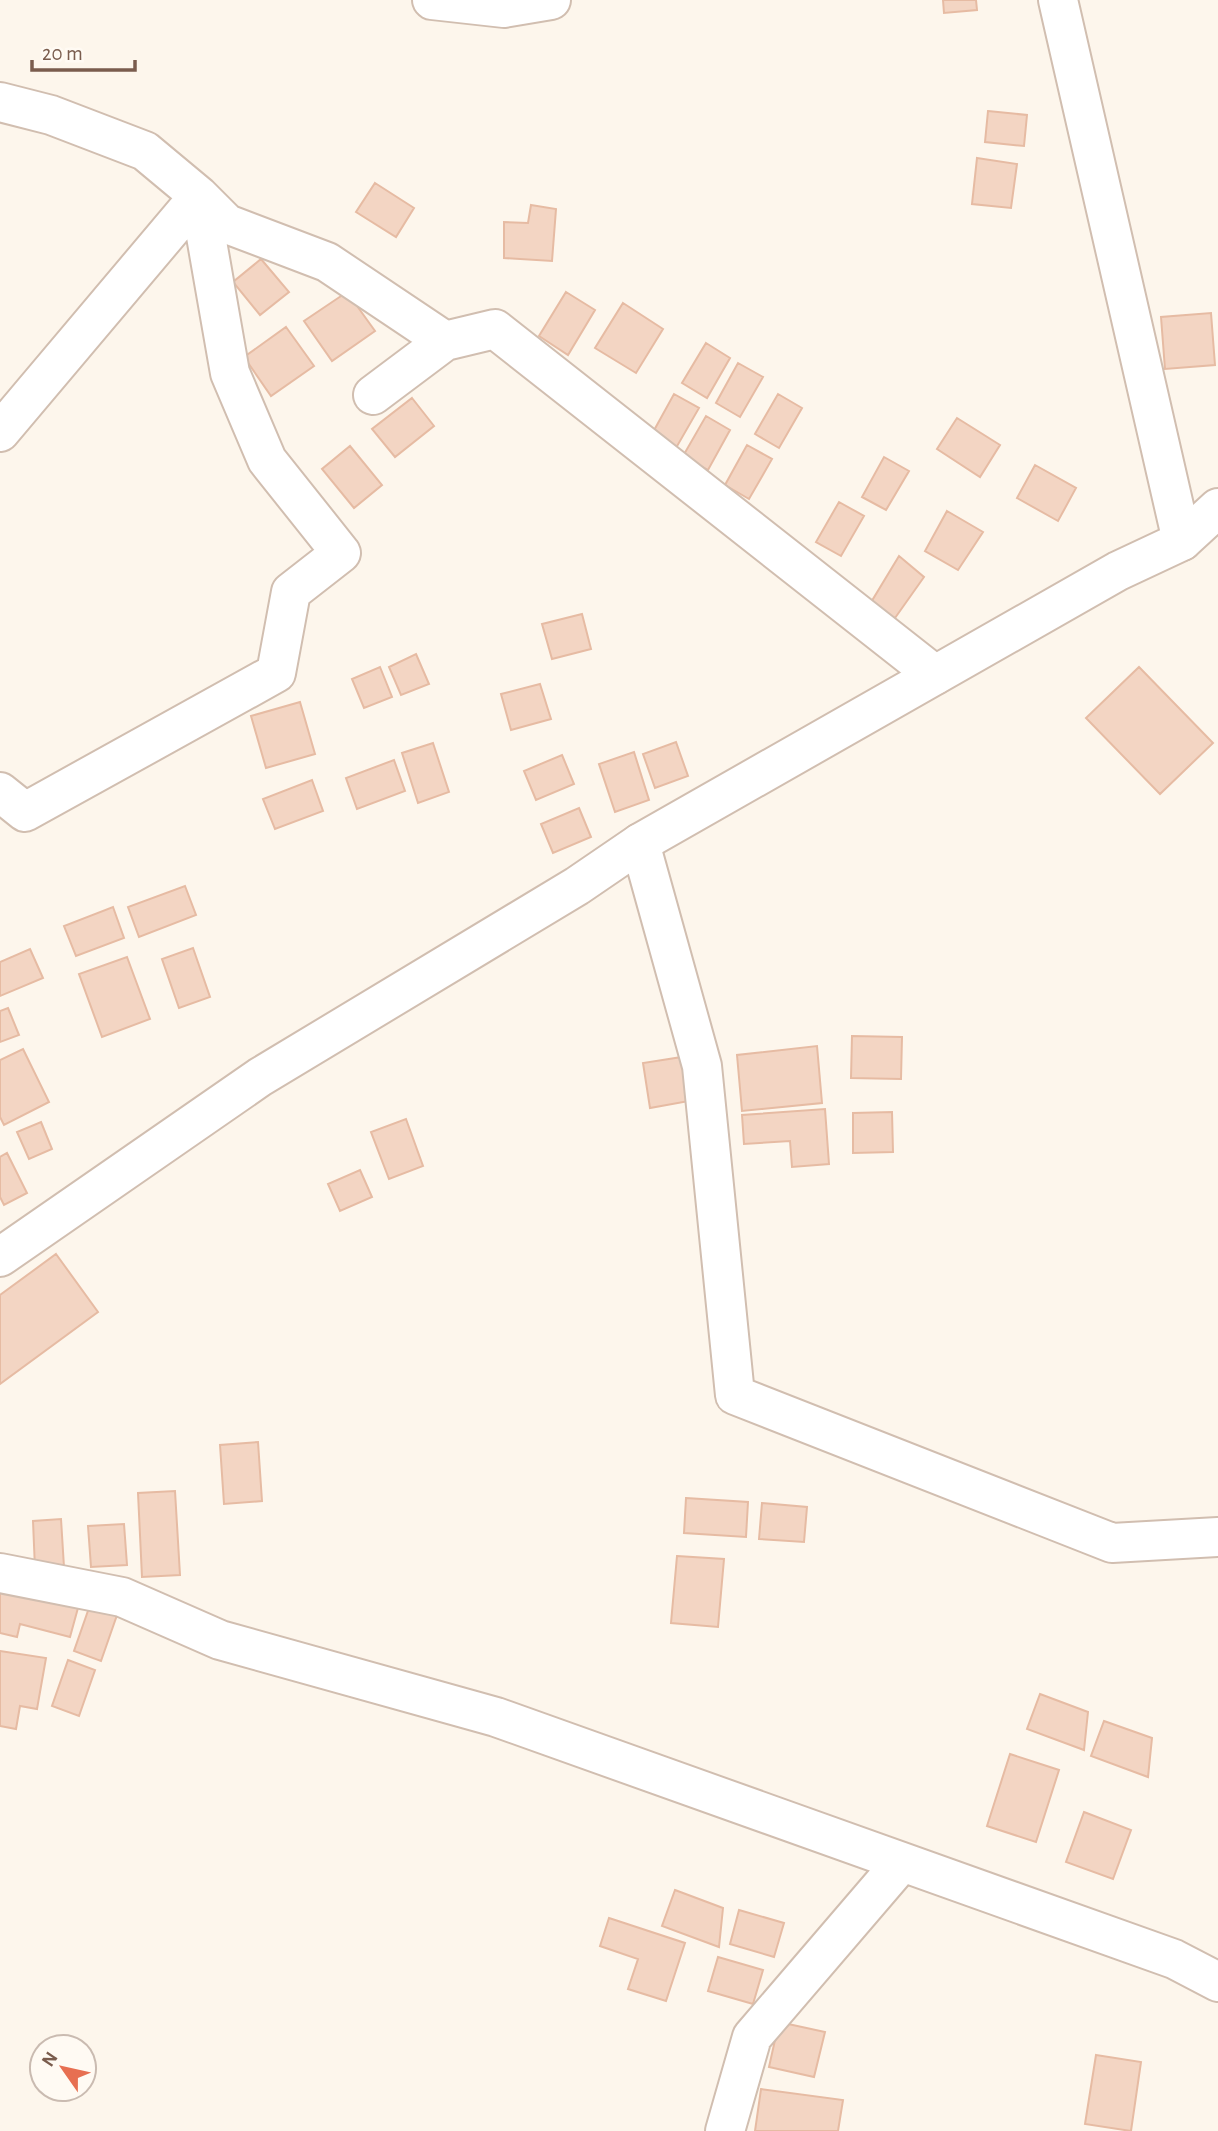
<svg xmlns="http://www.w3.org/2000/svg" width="1218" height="2131" viewBox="0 0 1218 2131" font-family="'Alegreya Sans',sans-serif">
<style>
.building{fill:#f3d5c3;stroke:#e6bba3;stroke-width:2}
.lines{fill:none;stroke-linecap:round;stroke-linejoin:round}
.minor-casing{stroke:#d1beb0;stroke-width:42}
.tertiary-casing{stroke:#d1beb0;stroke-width:42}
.minor{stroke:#fff;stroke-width:38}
.tertiary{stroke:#fff;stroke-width:38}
</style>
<rect width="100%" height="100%" fill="#fdf6ec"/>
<path class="building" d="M943,0H976L977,10L944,13Z
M988,111L1027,115L1024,146L985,142Z
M977,158L1017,164L1011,208L972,204Z
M375,183L414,208L396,237L356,212Z
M531,205L556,209L552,261L504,258V222L528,223Z
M261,259L289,292L260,315L233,282Z
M347,292L375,331L332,361L304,321Z
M566,292L595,310L568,355L539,336Z
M623,303L663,329L636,373L595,348Z
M1211,313L1215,365L1165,369L1161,317Z
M286,327L314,366L271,396L244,357Z
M706,343L730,358L707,398L682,383Z
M738,363L763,377L740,417L716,403Z
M674,394L699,408L676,448L652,434Z
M778,394L802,408L779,448L755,434Z
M412,398L434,426L395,457L372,429Z
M706,416L730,430L708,470L683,456Z
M957,418L1000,445L980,477L937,449Z
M747,445L772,459L749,499L725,485Z
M350,446L382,485L354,508L322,469Z
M884,457L909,471L886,510L862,497Z
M1035,465L1076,488L1058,521L1017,498Z
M839,502L864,516L841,556L816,542Z
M947,511L983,532L958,570L925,551Z
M899,556L924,577L895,618L870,604Z
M582,614L591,649L552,659L542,624Z
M416,654L429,684L401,695L389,667Z
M380,667L392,697L364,708L352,679Z
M1139,667L1213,743L1160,794L1086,718Z
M540,684L551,719L511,730L501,694Z
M300,702L315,754L266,768L251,716Z
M676,742L688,776L655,788L643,754Z
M433,743L449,792L418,803L402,753Z
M634,752L649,800L615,812L599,764Z
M562,755L574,784L536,800L524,771Z
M394,760L405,791L357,809L346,778Z
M312,780L323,811L275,829L263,799Z
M579,808L591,837L553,853L541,824Z
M185,886L196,915L139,937L128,907Z
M113,907L124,938L76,956L64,926Z
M193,948L210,997L179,1008L162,959Z
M30,949L43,978L0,996V962Z
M127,957L150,1019L102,1037L79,974Z
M8,1008L19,1035L0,1042V1011Z
M852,1036L902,1037L901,1079L851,1078Z
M817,1046L822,1103L742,1111L737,1055Z
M23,1049L49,1102L4,1125L0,1117V1060Z
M682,1057L689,1101L650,1108L643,1063Z
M825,1109L829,1164L792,1167L790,1141L744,1144L742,1115Z
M892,1112L893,1152L853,1153V1113Z
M406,1119L423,1166L389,1179L371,1132Z
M41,1122L52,1149L29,1159L17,1132Z
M7,1153L27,1193L4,1205L0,1197V1157Z
M360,1170L372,1197L340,1211L328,1184Z
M56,1254L98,1312L0,1384V1295Z
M258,1442L262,1501L224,1504L220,1445Z
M175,1491L180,1575L142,1577L138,1493Z
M686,1498L748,1502L746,1537L684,1533Z
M762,1503L807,1507L804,1542L759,1539Z
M61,1519L64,1567L35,1569L33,1521Z
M124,1524L127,1565L91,1567L88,1526Z
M677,1556L724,1559L718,1627L671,1623Z
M0,1576L81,1597L70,1637L20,1624L17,1637L0,1633Z
M90,1605L117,1615L101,1661L74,1651Z
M0,1651L46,1658L37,1709L20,1706L16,1729L0,1726Z
M68,1660L95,1670L79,1716L52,1706Z
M1040,1694L1088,1712L1084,1750L1027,1729Z
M1104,1721L1152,1738L1148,1777L1091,1756Z
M1010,1754L1059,1770L1036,1842L987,1826Z
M1084,1812L1131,1830L1113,1879L1066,1862Z
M675,1890L723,1908L719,1947L662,1926Z
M739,1910L784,1923L774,1957L730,1944Z
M609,1918L685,1943L666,2001L628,1989L638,1959L600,1946Z
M718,1957L763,1970L753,2004L708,1991Z
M779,2022L825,2032L814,2077L769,2067Z
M1096,2055L1141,2062L1131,2131L1085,2124Z
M761,2089L843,2100L838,2131H755Z"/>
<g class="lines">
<g class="minor-casing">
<path id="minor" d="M432,0L504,8L551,0
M0,102L51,115L145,151L199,196L227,224L327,262L445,341
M373,395L445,341L495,329L935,675
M0,432L199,196
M1182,541L1218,508
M0,792L25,812L276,673L291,592L341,553L267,460L230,373L199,196
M640,843L702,1066L735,1395L1112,1543L1218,1537
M0,1573L122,1597L220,1640L496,1717L1174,1959L1218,1982
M725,2131L752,2037L902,1862"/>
</g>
<g class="tertiary-casing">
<path id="tertiary" d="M0,1257L260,1077L577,886L640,843L1118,571L1182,541L1058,0"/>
</g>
<use href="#minor" class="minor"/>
<use href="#tertiary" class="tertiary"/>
</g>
<g transform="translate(63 2068) rotate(304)"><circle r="33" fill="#fffaf3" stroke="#cabbb1" stroke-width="2"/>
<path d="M0-5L12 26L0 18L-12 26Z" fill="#e76f51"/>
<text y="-10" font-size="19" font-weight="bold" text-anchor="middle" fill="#7a5c4d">N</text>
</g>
<path d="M32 60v10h103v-10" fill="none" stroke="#7a5c4d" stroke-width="3.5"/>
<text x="42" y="60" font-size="21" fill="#7a5c4d" stroke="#fffaf3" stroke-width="5" paint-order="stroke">20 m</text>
</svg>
